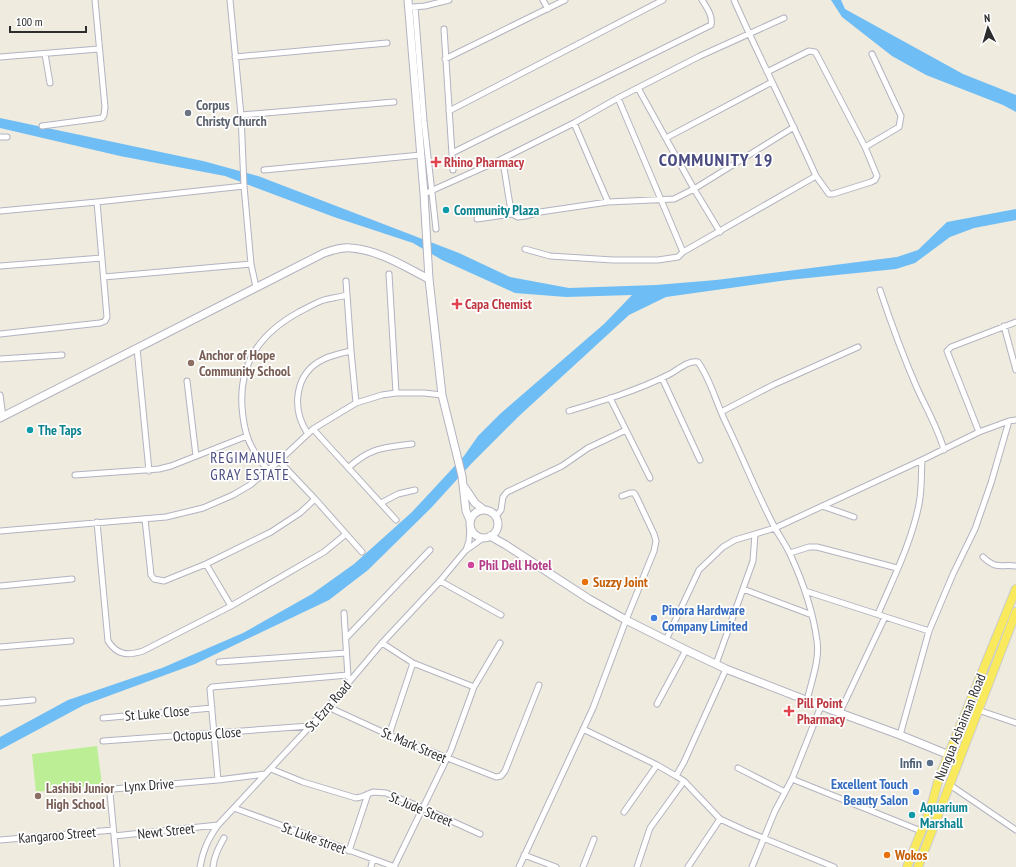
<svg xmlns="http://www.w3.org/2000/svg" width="1016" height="867" viewBox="0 0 1016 867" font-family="'PT Sans Narrow',sans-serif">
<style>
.pitch{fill:#bcef95}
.water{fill:#6fbdf5}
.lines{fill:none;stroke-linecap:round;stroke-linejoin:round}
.street-casing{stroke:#b3b3c1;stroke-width:7}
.secondary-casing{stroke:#b3b3c1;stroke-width:9}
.primary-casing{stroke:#cdcdcd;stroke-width:10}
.street{stroke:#fff;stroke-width:5}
.secondary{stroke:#fff;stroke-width:7}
.primary{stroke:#f8ea5c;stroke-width:8}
.worship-dot{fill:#6b7280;stroke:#fff;stroke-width:1.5}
.health-dot{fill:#e0444e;stroke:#fff;stroke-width:1.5}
.culture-dot{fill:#0f9aa8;stroke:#fff;stroke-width:1.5}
.education-dot{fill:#8d6e63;stroke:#fff;stroke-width:1.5}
.hotel-dot{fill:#d1479c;stroke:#fff;stroke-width:1.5}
.food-dot{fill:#e8710a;stroke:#fff;stroke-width:1.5}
.shop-dot{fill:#3f7fe0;stroke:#fff;stroke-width:1.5}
.service-dot{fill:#5c6f8a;stroke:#fff;stroke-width:1.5}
.labels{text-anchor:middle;stroke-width:3.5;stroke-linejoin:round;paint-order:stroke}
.worship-label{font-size:14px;font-weight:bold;fill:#5b616d;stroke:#fff;text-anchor:start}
.health-label{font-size:14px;font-weight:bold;fill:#be3a42;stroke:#fff;text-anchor:start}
.culture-label{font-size:14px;font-weight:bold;fill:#0d838f;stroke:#fff;text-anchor:start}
.education-label{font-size:14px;font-weight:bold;fill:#785e54;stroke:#fff;text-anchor:start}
.hotel-label{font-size:14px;font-weight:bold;fill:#b23c85;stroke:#fff;text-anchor:start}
.food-label{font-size:14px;font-weight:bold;fill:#c56008;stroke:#fff;text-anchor:start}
.shop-label{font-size:14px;font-weight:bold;fill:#366cbe;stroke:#fff;text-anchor:start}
.street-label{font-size:14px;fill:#2d2d2d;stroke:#fff}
.service-label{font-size:14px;font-weight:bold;fill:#4e5e75;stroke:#fff;text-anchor:end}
.neighbourhood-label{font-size:15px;letter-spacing:1px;fill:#4a4c81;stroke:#fff}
.district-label{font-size:18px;font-weight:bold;letter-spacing:1px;fill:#4a4c81;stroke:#fff}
</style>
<rect width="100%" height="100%" fill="#efebdf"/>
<path class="pitch" d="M97,746L102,784L36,792L32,754Z"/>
<path class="water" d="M831,0H841L845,9L963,74L1016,95V112L1003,105L926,75L892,56L842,17Z
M0,118L203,161L258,176L459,253L510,277L569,288L656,285L716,280L897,257L918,250L947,222L1016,209V220L974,228L950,237L915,263L896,269L788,280L666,297L629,315L518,417L471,464L431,508L368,570L329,600L195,664L84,705L0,750V737L68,700L162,668L243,633L312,594L354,564L412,512L464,456L478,436L500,414L604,324L632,295L566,297L515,293L442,260L413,243L334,217L225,176L120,156L0,128Z"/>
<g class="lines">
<g class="street-casing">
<path id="street" d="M230,0L241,115L244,186L251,264L256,287
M543,0L548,9
M412,7L425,6L449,0
M415,7L424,121L436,229
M444,29L453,170
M45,54L50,83
M0,57L99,49
M235,57L387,43
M445,59L565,0
M767,72L809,51L815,52L817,55L865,147L877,176L875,180L871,182L833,194H829L816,176
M638,88L694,189L720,232
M618,98L683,252
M449,111L663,0
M241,115L394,102
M574,123L608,202
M42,126L102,118L104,115L105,107L95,0
M0,137H7
M666,138L772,82
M865,147L899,127L901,116L872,54
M452,153L711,25C713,16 707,8 702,0
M500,160L504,168L511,211L514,215L518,217L525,216L540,212L608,202L674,199L694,189L794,127
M264,170L421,155
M424,194L500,160L574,123L618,98L700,56L784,18
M0,211L97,202L244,186
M477,219L512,214
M525,249L550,256L613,260H658L678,257L683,252L816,176C790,117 760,59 734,0
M0,266L102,258
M389,274L396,393
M104,277L251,264
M346,281L351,351L356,403
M880,290C891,323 903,356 917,388C926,408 938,428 944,450
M1004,326L1016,370
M0,334L100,323L105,321L107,317L97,202
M137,348L149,471
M0,359L62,355
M662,378L700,460
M187,381L196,456
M0,395L3,417
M610,398L650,478
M569,411C602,401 636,391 668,375C677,371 687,360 698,362C711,380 716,403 726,423C743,458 757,494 775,528C780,537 786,545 790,554C803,582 813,611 817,641C820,660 811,682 807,701
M721,412L773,385L858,347
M313,429L396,520
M979,432L947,351L951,347L1016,322
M308,434C291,409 294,373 324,359C332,355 342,353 351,351
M279,461L315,499L362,552
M349,467C372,447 383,448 412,444
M268,470C250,449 244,435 242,407C239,362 261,333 299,312C307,308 315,303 324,300C331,298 340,297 347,295
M75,475L159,469L171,466L247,436
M381,503L398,494L415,490
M822,506L854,517
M496,516L501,510L503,497L507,492L562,466L588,448L626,430
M145,519L151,575L154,579L164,581L206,564L271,532L300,513L315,499
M97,522L108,641C117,655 127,656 143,651L231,606L324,552L346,534
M0,531L166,517L203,508L233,495L250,485L279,461L313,429L356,403L382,395L396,393H424L442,395
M466,550L469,541L470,528
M790,553L809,547H817L897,568
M983,557C997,570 1000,564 1016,566
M206,564L231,606
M440,581L501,615
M0,586L72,579
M743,589L812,615
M805,591L929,631
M344,613L348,677
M878,614C893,579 912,541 919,504C922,490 921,475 922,460
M346,638L430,550
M666,640L699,570L723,547L735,540L775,528L922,460L979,432L1009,421L1016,420
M382,643L413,663L474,687
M0,647L71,641
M219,662L346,653
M716,664L753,561L755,534
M0,703L33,700
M657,704L686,650
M328,707L389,735L496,777L501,776L505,771L539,685
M978,710L1016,723
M840,712L885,617
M103,718L212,708
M583,729L657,765L676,776L684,781L720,819L746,831L834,867
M389,735L413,663
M900,735L929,631L953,574L975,529L991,483L1009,421
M103,741L310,726
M738,768L785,792
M271,769L303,782L356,798L361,797L373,792L386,793L423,808L480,834
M676,776L684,762L726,669
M792,779L921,831
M218,780L210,689L212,687L348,675
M950,785L1016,830
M234,808L395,867
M624,812L657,765
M114,836L218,825
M0,840L113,830
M349,851L368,794
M524,855L556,867
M117,867L110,793L113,789L218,780L265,774
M200,867C203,850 208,839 218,825L328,707L382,643L440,581L465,551L483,538
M213,867C214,856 219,847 224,838
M371,867L373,859
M394,867L451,750L474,687L500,643
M519,867L593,708L626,620L654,551L656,541L654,534L636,496L634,493H630L622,496
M583,867L594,839
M637,867L650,828L684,781
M688,867L720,819
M752,867L775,811L792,779L821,706"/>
</g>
<g class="secondary-casing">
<path id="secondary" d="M408,0L424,194L429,279L442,395L462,476L466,511L470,520
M0,418L324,253C333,250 342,247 351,248C379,250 405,267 429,279
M465,488L475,503L483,509
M470 524a14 14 0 1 1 28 0a14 14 0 1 1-28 0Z
M490,536L506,545L589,599L626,620L686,650L726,669L821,706L900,735L959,759"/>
</g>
<g class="primary-casing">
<path id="primary" d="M907,867L931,807L939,778L1016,589
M918,867L1016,612"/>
</g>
<use href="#street" class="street"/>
<use href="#secondary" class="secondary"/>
<use href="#primary" class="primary"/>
</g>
<circle class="worship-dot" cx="188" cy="113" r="4"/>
<g class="health-dot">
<path d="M434 156h4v4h4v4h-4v4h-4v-4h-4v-4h4z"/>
<path d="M455 298h4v4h4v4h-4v4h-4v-4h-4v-4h4z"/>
<path d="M787 705h4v4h4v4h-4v4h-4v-4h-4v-4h4z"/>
</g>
<g class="culture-dot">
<circle cx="446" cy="210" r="4"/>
<circle cx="30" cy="430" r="4"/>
<circle cx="912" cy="815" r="4"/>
</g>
<g class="education-dot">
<circle cx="191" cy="363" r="4"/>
<circle cx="38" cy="796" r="4"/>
</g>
<circle class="hotel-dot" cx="471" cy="565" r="4"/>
<g class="food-dot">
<circle cx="585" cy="582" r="4"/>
<circle cx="887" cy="855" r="4"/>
</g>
<g class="shop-dot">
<circle cx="654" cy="618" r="4"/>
<circle cx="916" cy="792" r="4"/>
</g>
<circle class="service-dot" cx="930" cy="763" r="4"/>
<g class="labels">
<g class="worship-label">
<text x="196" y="110">Corpus<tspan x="196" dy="16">Christy Church</tspan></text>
</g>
<g class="health-label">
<text x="444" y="167">Rhino Pharmacy</text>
<text x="465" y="309">Capa Chemist</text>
<text x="797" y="708">Pill Point<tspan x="797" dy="16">Pharmacy</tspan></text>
</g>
<g class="culture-label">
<text x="454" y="215">Community Plaza</text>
<text x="38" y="435">The Taps</text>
<text x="920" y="812">Aquarium<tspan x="920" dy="16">Marshall</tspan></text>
</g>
<g class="education-label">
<text x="199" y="360">Anchor of Hope<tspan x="199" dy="16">Community School</tspan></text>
<text x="46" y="793">Lashibi Junior<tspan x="46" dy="16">High School</tspan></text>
</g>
<g class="hotel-label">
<text x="479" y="570">Phil Dell Hotel</text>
</g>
<g class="food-label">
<text x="593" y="587">Suzzy Joint</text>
<text x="895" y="860">Wokos</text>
</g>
<g class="shop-label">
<text x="662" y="615">Pinora Hardware<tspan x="662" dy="16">Company Limited</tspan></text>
<text x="908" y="789" text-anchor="end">Excellent Touch<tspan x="908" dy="16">Beauty Salon</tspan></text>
</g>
<g class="street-label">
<text transform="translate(328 706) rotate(-49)" y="5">St. Ezra Road</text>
<text transform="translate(157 713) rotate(-5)" y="5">St Luke Close</text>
<text transform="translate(960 727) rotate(-68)" y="5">Nungua Ashaiman Road</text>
<text transform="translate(207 734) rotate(-4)" y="5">Octopus Close</text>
<text transform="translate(414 745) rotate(23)" y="5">St. Mark Street</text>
<text transform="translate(149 785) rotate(-4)" y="5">Lynx Drive</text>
<text transform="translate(421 809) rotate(23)" y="5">St. Jude Street</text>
<text transform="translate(166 831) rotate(-6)" y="5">Newt Street</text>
<text transform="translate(57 835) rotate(-5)" y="5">Kangaroo Street</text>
<text transform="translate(314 838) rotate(20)" y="5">St. Luke street</text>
</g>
<g class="service-label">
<text x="922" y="768">Infin</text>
</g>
<g class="neighbourhood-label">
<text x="250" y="463">REGIMANUEL<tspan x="250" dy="17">GRAY ESTATE</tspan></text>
</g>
<g class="district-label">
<text x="716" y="166">COMMUNITY 19</text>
</g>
</g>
<g transform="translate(988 28) rotate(355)" stroke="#ffffff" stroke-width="3" paint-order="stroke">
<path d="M0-3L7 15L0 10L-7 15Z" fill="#2d2d2d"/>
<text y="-6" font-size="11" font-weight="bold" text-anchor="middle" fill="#2d2d2d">N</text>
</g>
<path d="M10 26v6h76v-6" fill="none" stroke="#2d2d2d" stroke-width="2"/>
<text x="16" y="26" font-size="12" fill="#2d2d2d" stroke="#ffffff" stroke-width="3" paint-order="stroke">100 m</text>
</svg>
